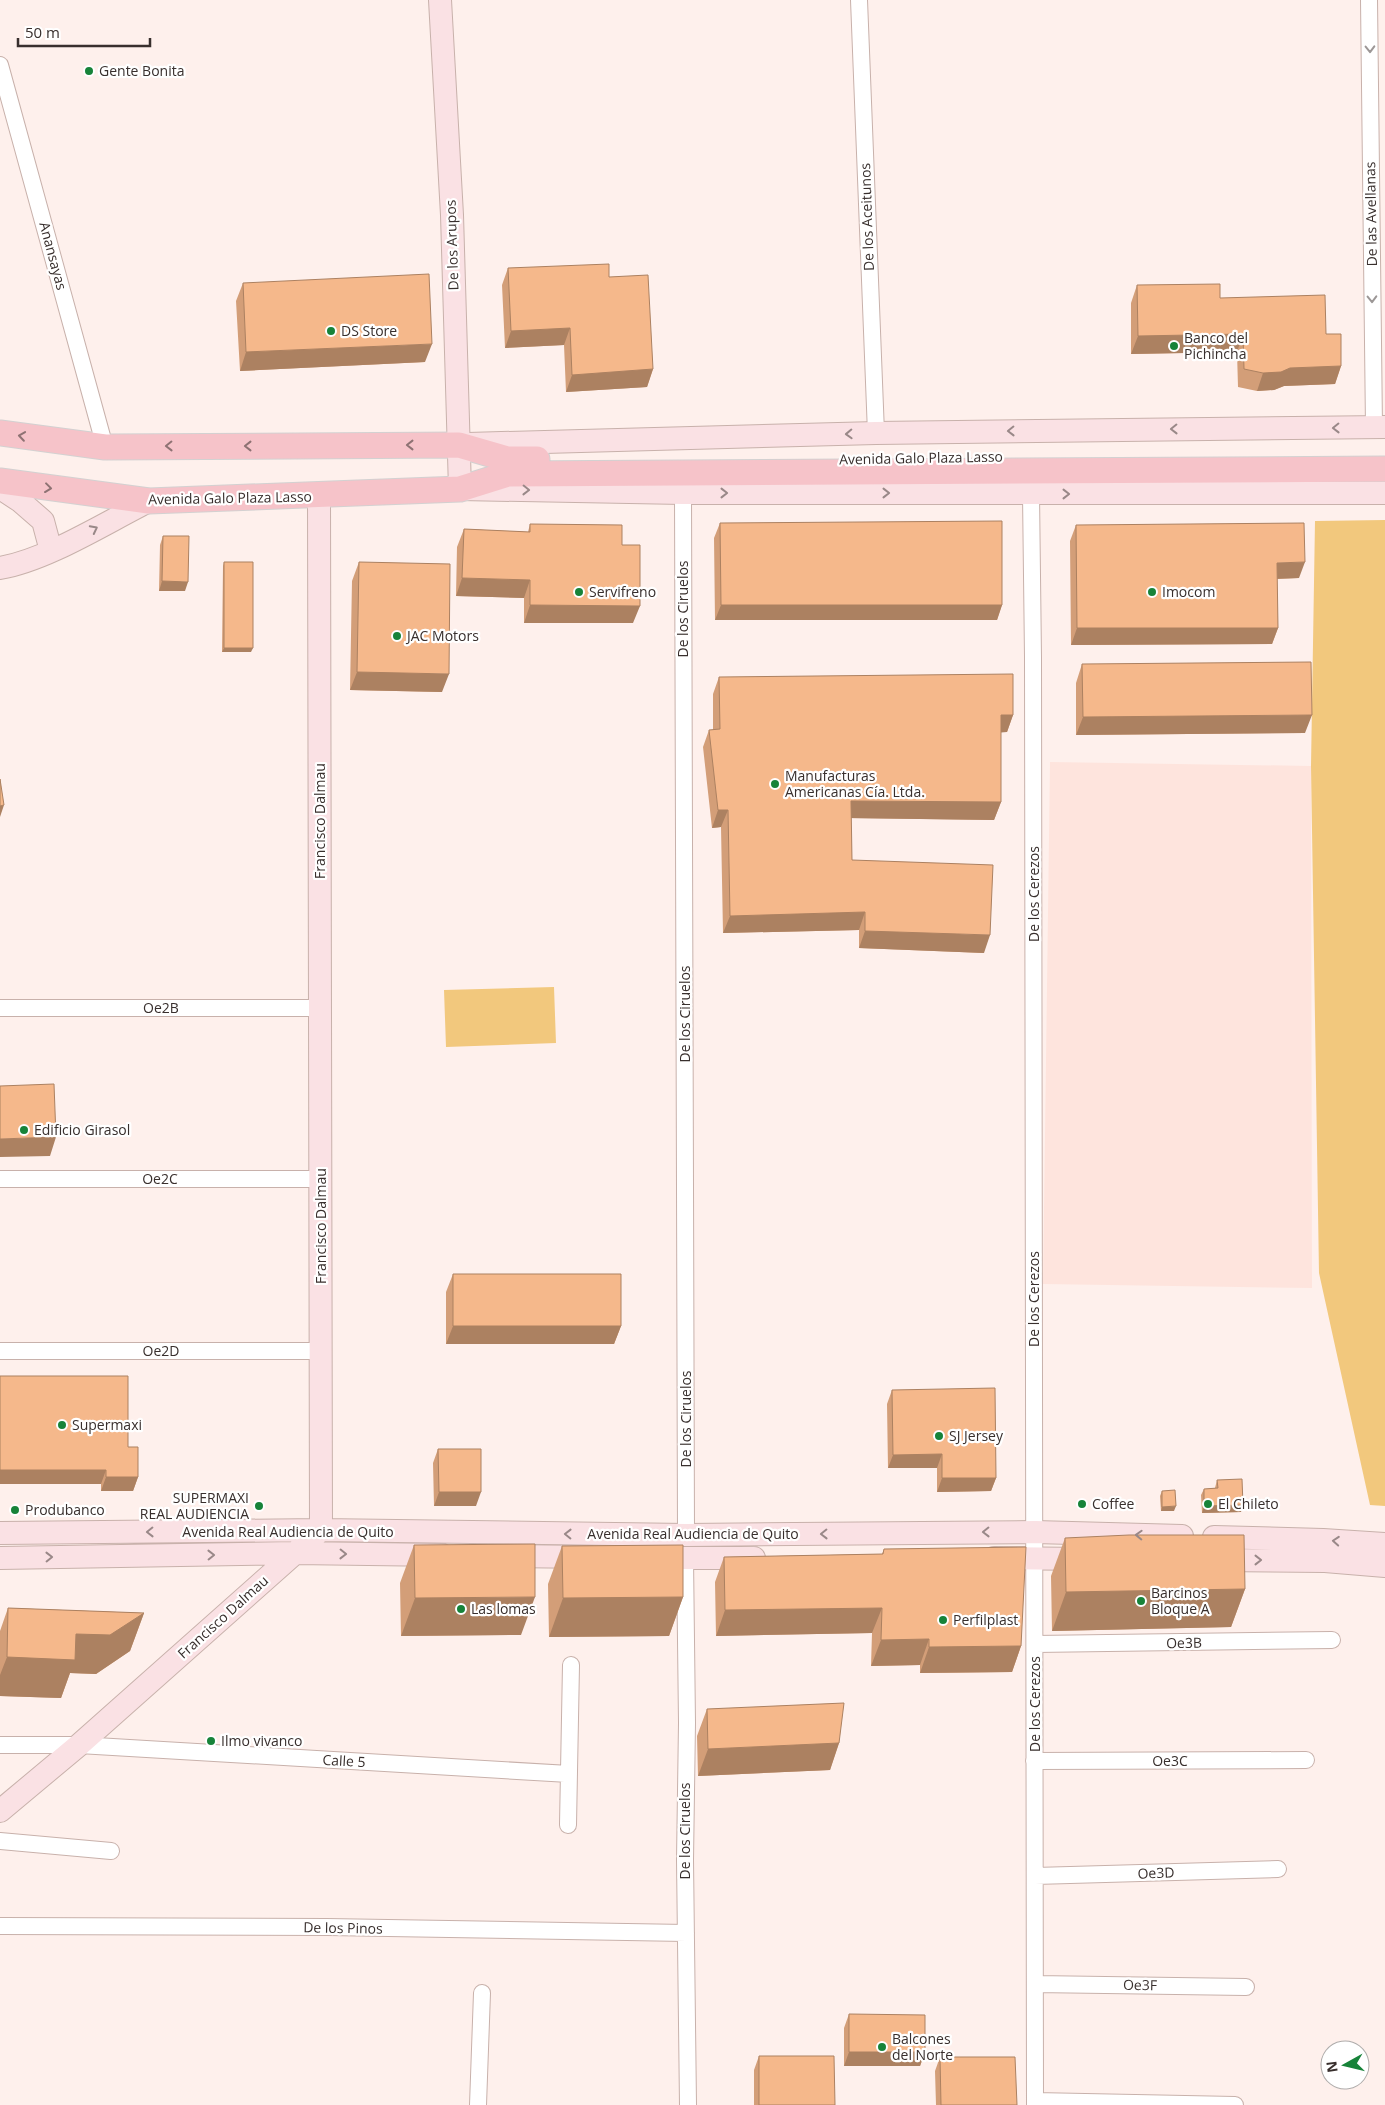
<svg xmlns="http://www.w3.org/2000/svg" width="1385" height="2105" viewBox="0 0 1385 2105" font-family="'Open Sans',sans-serif">
<style>
.built{fill:#fee4dd}
.green{fill:#f2c87d}
.lines{fill:none;stroke-linecap:round;stroke-linejoin:round}
.street-casing{stroke:#c8b1ab;stroke-width:18}
.secondary-casing{stroke:#c8b1ab;stroke-width:24}
.primary-casing{stroke:#d3d1d1;stroke-width:27}
.street{stroke:#fff;stroke-width:16}
.secondary{stroke:#fae1e4;stroke-width:22}
.primary{stroke:#f6c3c9;stroke-width:25}
.wall{fill:#d39e78}
.shaded-wall{fill:#ac8161}
.building{fill:#f5b88b;stroke:#ac8161}
.oneway{stroke:#9c9796}
.oneway2{stroke:#988}
.oneway3{stroke:#8e7273}
.poi-dot{fill:#178339;stroke:#fff;stroke-width:2}
.labels{text-anchor:middle;stroke-width:4.5;stroke-linejoin:round;paint-order:stroke}
.poi-label{font-size:14px;fill:#382f2d;stroke:#fff;text-anchor:start}
.street-label{font-size:14px;fill:#382f2d;stroke:#fff}
</style>
<rect width="100%" height="100%" fill="#fef0ec"/>
<path class="built" d="M1050,762L1311,766L1312,1288L1043,1284Z"/>
<path class="green" d="M1385,520V1506L1370,1505L1319,1273L1311,766L1315,521Z
M554,987L556,1043L446,1047L444,990Z"/>
<g class="lines">
<g class="street-casing">
<path id="street" d="M859,0L876,433
M1369,0L1374,427
M0,65L105,447
M683,493L686,1535
M1031,494L1033,657L1035,2105
M0,1008H321
M0,1179H321
M0,1351H321
M685,1558L687,1723L685,1860L688,2105
M1035,1644L1332,1640
M0,1745H79L569,1774
M1034,1761L1306,1760
M568,1825L571,1665
M0,1841L111,1851
M1035,1876L1278,1869
M0,1926L327,1927L686,1933
M1035,1984L1246,1987
M1035,2101L1235,2105
M478,2105L482,1993"/>
</g>
<g class="secondary-casing">
<path id="secondary" d="M440,0L452,215L460,489L683,493H1385
M468,444L876,433L1385,427
M0,488L20,501L43,521L51,551
M0,568C47,560 105,523 149,501
M0,1533L321,1530L686,1535L1035,1532L1182,1536
M1214,1537L1323,1540L1385,1544
M504,1556L589,1557
M0,1558L295,1553L442,1555
M654,1558H754
M994,1558L1087,1559
M1214,1560L1325,1561L1385,1566
M0,1811L79,1745L321,1530L319,496"/>
</g>
<g class="primary-casing">
<path id="primary" d="M0,433L105,447L459,445L507,459H537
M0,481L149,501L460,489L508,474L1385,469"/>
</g>
<use href="#street" class="street"/>
<use href="#secondary" class="secondary"/>
<use href="#primary" class="primary"/>
</g>
<path class="wall" d="M508,268L609,277L653,369L647,387L566,392L564,345L505,348L502,285Z
M243,283L425,362L240,371L236,301Z
M1137,285L1220,298L1326,334L1341,366L1335,384L1284,386L1274,390L1257,391L1238,387L1237,352L1131,354V303Z
M720,523L1002,605L997,620H715L714,538Z
M530,524L622,545L633,623H524V598L456,596L457,547L464,529L528,532Z
M1076,525L1299,578L1277,579L1278,628L1272,644L1071,645L1070,541Z
M163,536L185,591H159L160,545Z
M224,562L251,652H222L223,566Z
M359,562L442,692L350,690L352,581Z
M1082,664L1305,733L1076,735V683Z
M719,677L1013,715L1007,732H1001V802L994,820L851,818L852,860L984,953L859,948V930L723,933L721,827L712,828L703,747L709,730H713V694Z
M453,1274L621,1326L614,1344H446V1292Z
M0,1376L128,1447L138,1477L133,1491H101V1484H0Z
M892,1390L996,1478L991,1491L937,1492V1468H888L887,1404Z
M438,1449L476,1506H434L433,1463Z
M1217,1480L1241,1512L1202,1513L1201,1495L1204,1489L1215,1488Z
M1162,1491L1174,1511H1161L1160,1496Z
M1065,1538L1245,1589L1231,1627L1052,1631L1051,1576Z
M414,1545L521,1635L401,1636L400,1583Z
M562,1546L683,1597L669,1636L549,1637L548,1584Z
M884,1549L1021,1646L1012,1672L920,1673V1665L871,1666L872,1633L716,1636L715,1582L724,1557L882,1554Z
M8,1608L144,1613L130,1651L96,1674L70,1673L61,1698L0,1696V1631Z
M707,1709L839,1743L830,1770L698,1776L697,1736Z
M849,2014L925,2052L920,2066H844V2028Z
M759,2056L835,2105H754V2070Z
M940,2057L1017,2105H936L935,2071Z"/>
<path class="shaded-wall" d="M570,328L564,345L505,348L511,331Z
M1243,334L1237,352L1131,354L1138,336Z
M432,344L425,362L240,371L246,352Z
M1341,366L1335,384L1284,386L1274,390L1257,391L1263,373L1290,368Z
M653,369L647,387L566,392L572,375Z
M1305,562L1299,578L1271,579L1277,563Z
M462,578L530,580L524,598L456,596Z
M162,581L188,582L185,591H159Z
M530,605L640,606L633,623H524Z
M721,605H1002L997,620H715Z
M1077,628H1278L1272,644L1071,645Z
M224,648H253L251,652H222Z
M357,672L449,674L442,692L350,690Z
M1001,715H1013L1007,732L995,733Z
M1312,715L1305,733L1076,735L1083,717Z
M851,801L1001,802L994,820L844,818Z
M4,805L0,817V806Z
M718,810H728L721,827L712,828Z
M865,912L859,930L723,933L730,916Z
M865,931L990,935L984,953L859,948Z
M56,1137L50,1156L0,1157V1139Z
M453,1326H621L614,1344H446Z
M942,1454L937,1468H888L893,1455Z
M0,1470H106L101,1484H0Z
M106,1477H138L133,1491H101Z
M942,1478H996L991,1491L937,1492Z
M439,1492H481L476,1506H434Z
M1243,1505L1241,1512L1202,1513L1204,1506Z
M1176,1506L1174,1511H1161L1162,1507Z
M1245,1589L1231,1627L1052,1631L1066,1592Z
M535,1597L521,1635L401,1636L415,1598Z
M683,1597L669,1636L549,1637L563,1598Z
M882,1608L872,1633L716,1636L725,1610Z
M144,1613L130,1651L96,1674L70,1673L61,1698L0,1696V1675L7,1657L76,1634Z
M929,1639L920,1665L871,1666L881,1640Z
M1021,1646L1012,1672L920,1673L929,1647Z
M839,1743L830,1770L698,1776L708,1749Z
M849,2052H925L920,2066H844Z"/>
<path class="building" d="M609,264V277L648,275L653,369L572,375L570,328L511,331L508,268Z
M429,274L432,344L246,352L243,283Z
M1220,284V298L1325,295L1326,334H1341V366L1290,368L1281,372L1263,373L1244,369L1243,334L1138,336L1137,285Z
M1002,521V605H721L720,523Z
M1304,523L1305,562L1277,563L1278,628H1077L1076,525Z
M530,524L622,525V545H640V606L530,605V580L462,578L464,529L530,532Z
M163,536H189L188,582L162,581Z
M224,562H253V648H224Z
M359,562L450,564L449,674L357,672Z
M1311,662L1312,715L1083,717L1082,664Z
M1013,674V715H1001V802L851,801L852,860L993,865L990,935L865,931V912L730,916L728,810H718L709,730L720,729L719,677Z
M0,779L4,805L0,806Z
M54,1084L56,1137L0,1139V1086Z
M453,1274H621V1326H453Z
M0,1376H128V1447H138V1477H106V1470H0Z
M995,1388L996,1478H942V1454L893,1455L892,1390Z
M438,1449H481V1492H439Z
M1242,1479L1243,1505L1204,1506V1489L1218,1488L1217,1480Z
M1175,1490L1176,1506L1162,1507V1491Z
M1129,1535H1244L1245,1589L1066,1592L1065,1538Z
M535,1544V1597L415,1598L414,1545Z
M683,1545V1597L563,1598L562,1546Z
M1026,1547L1021,1646L929,1647V1639L881,1640L882,1608L725,1610L724,1557L883,1554L884,1549Z
M8,1608L144,1613L110,1635L76,1634L75,1660L7,1657Z
M844,1703L839,1743L708,1749L707,1709Z
M849,2014L925,2015V2052H849Z
M759,2056H834L835,2105H759Z
M940,2057H1015L1017,2105H941Z"/>
<defs><path id="oneway-chevron" d="M-2-3.5L2.5 0L-2 3.5" fill="none" stroke-width="1.6" stroke-linecap="round" stroke-linejoin="round" transform="scale(1.25)"/></defs>
<g class="oneway">
<use href="#oneway-chevron" transform="translate(1370 49) rotate(89)"/>
<use href="#oneway-chevron" transform="translate(1372 299) rotate(89)"/>
</g>
<g class="oneway2">
<use href="#oneway-chevron" transform="translate(1336 428) rotate(179)"/>
<use href="#oneway-chevron" transform="translate(1174 429) rotate(179)"/>
<use href="#oneway-chevron" transform="translate(1011 431) rotate(179)"/>
<use href="#oneway-chevron" transform="translate(849 434) rotate(178)"/>
<use href="#oneway-chevron" transform="translate(526 490) rotate(1)"/>
<use href="#oneway-chevron" transform="translate(724 493)"/>
<use href="#oneway-chevron" transform="translate(886 493)"/>
<use href="#oneway-chevron" transform="translate(1066 494)"/>
<use href="#oneway-chevron" transform="translate(94 529) rotate(-27)"/>
<use href="#oneway-chevron" transform="translate(150 1532) rotate(179)"/>
<use href="#oneway-chevron" transform="translate(986 1532) rotate(179)"/>
<use href="#oneway-chevron" transform="translate(568 1534) rotate(-179)"/>
<use href="#oneway-chevron" transform="translate(824 1534) rotate(179)"/>
<use href="#oneway-chevron" transform="translate(1139 1535) rotate(-178)"/>
<use href="#oneway-chevron" transform="translate(1336 1541) rotate(-176)"/>
<use href="#oneway-chevron" transform="translate(343 1554) rotate(1)"/>
<use href="#oneway-chevron" transform="translate(211 1555) rotate(-1)"/>
<use href="#oneway-chevron" transform="translate(49 1557) rotate(-1)"/>
<use href="#oneway-chevron" transform="translate(1258 1560)"/>
</g>
<g class="oneway3">
<use href="#oneway-chevron" transform="translate(22 436) rotate(-172)"/>
<use href="#oneway-chevron" transform="translate(410 445) rotate(180)"/>
<use href="#oneway-chevron" transform="translate(169 446) rotate(179)"/>
<use href="#oneway-chevron" transform="translate(248 446) rotate(180)"/>
<use href="#oneway-chevron" transform="translate(48 488) rotate(7)"/>
</g>
<g class="poi-dot">
<circle cx="89" cy="71" r="5"/>
<circle cx="331" cy="331" r="5"/>
<circle cx="1174" cy="346" r="5"/>
<circle cx="579" cy="592" r="5"/>
<circle cx="1152" cy="592" r="5"/>
<circle cx="397" cy="636" r="5"/>
<circle cx="775" cy="784" r="5"/>
<circle cx="24" cy="1130" r="5"/>
<circle cx="62" cy="1425" r="5"/>
<circle cx="939" cy="1436" r="5"/>
<circle cx="1082" cy="1504" r="5"/>
<circle cx="1208" cy="1504" r="5"/>
<circle cx="259" cy="1506" r="5"/>
<circle cx="15" cy="1510" r="5"/>
<circle cx="1141" cy="1601" r="5"/>
<circle cx="461" cy="1609" r="5"/>
<circle cx="943" cy="1620" r="5"/>
<circle cx="211" cy="1741" r="5"/>
<circle cx="882" cy="2047" r="5"/>
</g>
<g class="labels">
<g class="poi-label">
<text x="99" y="76">Gente Bonita</text>
<text x="341" y="336">DS Store</text>
<text x="1184" y="343">Banco del<tspan x="1184" dy="16">Pichincha</tspan></text>
<text x="589" y="597">Servifreno</text>
<text x="1162" y="597">Imocom</text>
<text x="407" y="641">JAC Motors</text>
<text x="785" y="781">Manufacturas<tspan x="785" dy="16">Americanas Cía. Ltda.</tspan></text>
<text x="34" y="1135">Edificio Girasol</text>
<text x="72" y="1430">Supermaxi</text>
<text x="949" y="1441">SJ Jersey</text>
<text x="249" y="1503" text-anchor="end">SUPERMAXI<tspan x="249" dy="16">REAL AUDIENCIA</tspan></text>
<text x="1092" y="1509">Coffee</text>
<text x="1218" y="1509">El Chileto</text>
<text x="25" y="1515">Produbanco</text>
<text x="1151" y="1598">Barcinos<tspan x="1151" dy="16">Bloque A</tspan></text>
<text x="471" y="1614">Las lomas</text>
<text x="953" y="1625">Perfilplast</text>
<text x="221" y="1746">Ilmo vivanco</text>
<text x="892" y="2044">Balcones<tspan x="892" dy="16">del Norte</tspan></text>
</g>
<g class="street-label">
<text transform="translate(1371 214) rotate(-91)" y="5">De las Avellanas</text>
<text transform="translate(867 217) rotate(-92)" y="5">De los Aceitunos</text>
<text transform="translate(452 245) rotate(-92)" y="5">De los Arupos</text>
<text transform="translate(53 256) rotate(75)" y="5">Anansayas</text>
<text transform="translate(921 458) rotate(-1)" y="5">Avenida Galo Plaza Lasso</text>
<text transform="translate(230 498) rotate(-1)" y="5">Avenida Galo Plaza Lasso</text>
<text transform="translate(683 609) rotate(-90)" y="5">De los Ciruelos</text>
<text transform="translate(320 821) rotate(-90)" y="5">Francisco Dalmau</text>
<text transform="translate(1034 894) rotate(-90)" y="5">De los Cerezos</text>
<text x="161" y="1013">Oe2B</text>
<text transform="translate(685 1014) rotate(-90)" y="5">De los Ciruelos</text>
<text x="160" y="1184">Oe2C</text>
<text transform="translate(321 1226) rotate(-90)" y="5">Francisco Dalmau</text>
<text transform="translate(1034 1299) rotate(-90)" y="5">De los Cerezos</text>
<text x="161" y="1356">Oe2D</text>
<text transform="translate(686 1419) rotate(-90)" y="5">De los Ciruelos</text>
<text x="288" y="1537">Avenida Real Audiencia de Quito</text>
<text x="693" y="1539">Avenida Real Audiencia de Quito</text>
<text transform="translate(223 1617) rotate(-42)" y="5">Francisco Dalmau</text>
<text transform="translate(1184 1643) rotate(-1)" y="5">Oe3B</text>
<text transform="translate(1035 1704) rotate(-90)" y="5">De los Cerezos</text>
<text transform="translate(344 1761) rotate(3)" y="5">Calle 5</text>
<text x="1170" y="1766">Oe3C</text>
<text transform="translate(685 1831) rotate(-90)" y="5">De los Ciruelos</text>
<text transform="translate(1156 1873) rotate(-2)" y="5">Oe3D</text>
<text transform="translate(343 1928) rotate(1)" y="5">De los Pinos</text>
<text transform="translate(1140 1985) rotate(1)" y="5">Oe3F</text>
</g>
</g>
<g transform="translate(1345 2065) rotate(262)"><circle r="24" fill="#ffffff" stroke="#afacab"/>
<path d="M0-4L9 19L0 12L-9 19Z" fill="#178339"/>
<text y="-8" font-size="14" font-weight="bold" text-anchor="middle" fill="#382f2d">N</text>
</g>
<path d="M18 38v8h132v-8" fill="none" stroke="#382f2d" stroke-width="2.5"/>
<text x="25" y="38" font-size="15" fill="#382f2d" stroke="#ffffff" stroke-width="4" paint-order="stroke">50 m</text>
</svg>
